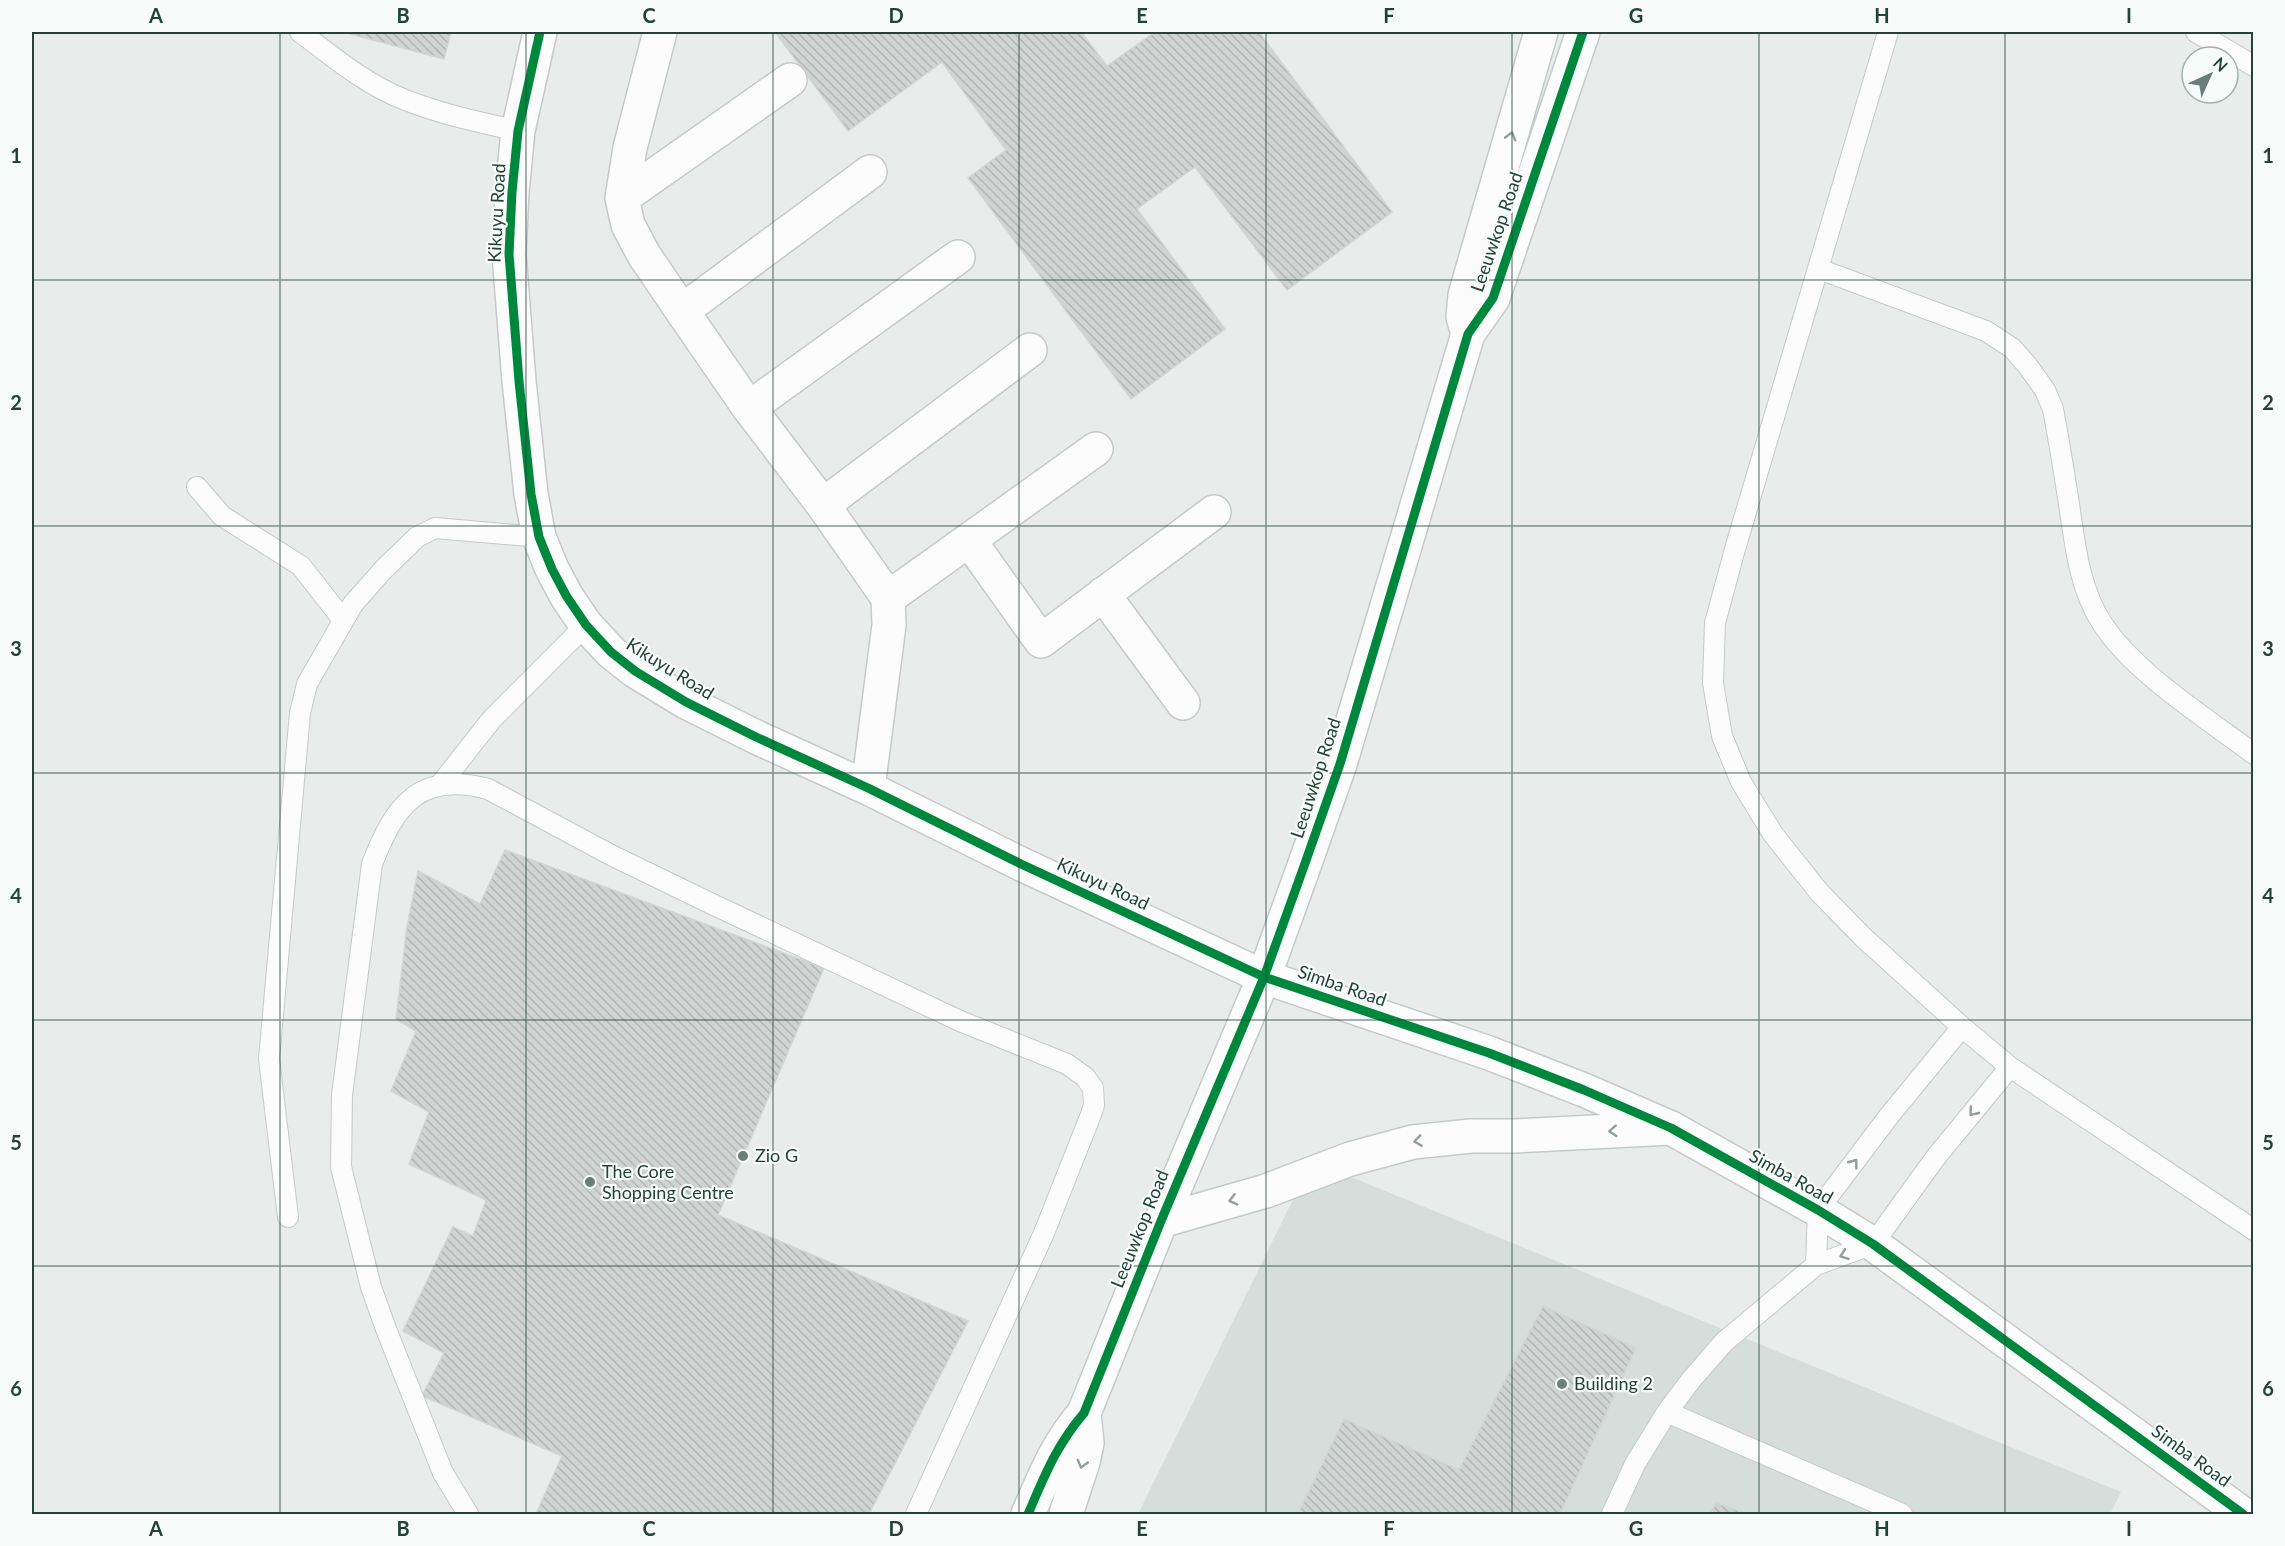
<svg xmlns="http://www.w3.org/2000/svg" width="2285" height="1546" viewBox="0 0 2285 1546" font-family="Lato,sans-serif">
<style>
.built{fill:#d6dedb}
.building{fill:url(#building-back-hatch);stroke:#d1d6d4;stroke-width:1.5}
.lines{fill:none;stroke-linecap:round;stroke-linejoin:round}
.lane-casing{stroke:#c5cac8;stroke-width:22}
.street-casing{stroke:#c5cac8;stroke-width:36}
.secondary-casing{stroke:#c3cbc8;stroke-width:36}
.lane{stroke:#fcfcfc;stroke-width:20}
.street{stroke:#fcfcfc;stroke-width:33}
.secondary{stroke:#fcfcfc;stroke-width:33}
.cycleway-casing{stroke:#f7fbf9;stroke-width:13}
.cycleway{stroke:#00873e;stroke-width:9}
.oneway{stroke:#909f9b}
.grid{fill:none;stroke:#24423a;stroke-width:1.5;stroke-opacity:0.55}
.poi-dot{fill:#697e78;stroke:#f7fbf9;stroke-width:2}
.labels{text-anchor:middle;stroke-width:4.5;stroke-linejoin:round;paint-order:stroke}
.street-label{font-size:18px;fill:#24423a;stroke:#f7fbf9}
.poi-label{font-size:18px;fill:#24423a;stroke:#f7fbf9;text-anchor:start}
.neatline{fill:none;stroke:#24423a;stroke-width:2}
.grid-label{font-size:20px;text-anchor:middle;font-weight:bold;fill:#24423a}
</style>
<defs>
<pattern id="building-back-hatch" width="6" height="6" patternUnits="userSpaceOnUse" patternTransform="scale(1.5)"><rect width="6" height="6" fill="#cfd4d2"/><path d="M-1 5l2 2M0 0l6 6M5-1l2 2" fill="none" stroke="#b2b7b5"/></pattern>
</defs>
<rect width="100%" height="100%" fill="#e8edeb"/>
<path class="built" d="M1312,1161L2121,1492L2110,1514H1138Z"/>
<path class="building" d="M343,32H451L444,59Z
M775,32H1081L1107,66L1155,32H1259L1392,212L1287,290L1195,167L1137,209L1225,329L1131,399L968,178L1006,150L942,62L848,131Z
M505,850L824,968L718,1215L968,1321L869,1514H536L562,1456L422,1396L444,1353L403,1331L453,1227L473,1236L486,1200L409,1164L429,1112L391,1091L416,1031L396,1019L407,927L418,871L480,904Z
M1543,1306L1636,1348L1560,1514H1298L1344,1419L1459,1470Z
M1716,1503L1748,1514H1710Z"/>
<g class="lines">
<g class="lane-casing">
<path id="lane" d="M300,32C332,56 365,84 403,99C440,114 480,122 518,131
M1888,32L1735,549L1715,623L1713,683L1722,736L1741,782L1773,834L1819,892L1864,938L1962,1027L2010,1067L2254,1230
M2196,32L2254,66
M1819,269L1986,331L2012,348L2027,365L2045,390L2053,409C2059,441 2064,472 2069,504C2075,544 2079,588 2102,623C2133,672 2206,718 2254,754
M197,487L222,516L301,566L343,620
M440,785L492,719L586,625
M288,1217L269,1059L300,713L307,684L353,604L383,570L417,537L435,528L539,537
M1816,1265L1818,1210L1889,1116L1962,1027
M1667,1412L1902,1514
M468,1514L443,1473L386,1329L371,1287L341,1167L342,1095L372,864C395,805 419,771 488,789L611,855L712,904L960,1021L1067,1064L1085,1077L1093,1088L1094,1105L1090,1117L1044,1233L916,1514
M1612,1514L1635,1464L1667,1412L1691,1380L1724,1342L1816,1265L1873,1244L1936,1157L2010,1067"/>
</g>
<g class="street-casing">
<path id="street" d="M540,32L518,131L512,192L509,254L519,381L531,494L539,537L552,569L567,597L586,625L611,652L635,671L686,702L756,737L868,788L1021,864L1264,977L1489,1053L1584,1090L1671,1128L1818,1210L1873,1244L2243,1514
M660,32L630,148L622,198L628,225L644,255L682,311L749,408L823,505L888,598L889,625L868,788
M622,198L790,80
M682,311L870,172
M749,408L958,257
M823,505L1030,350
M969,540L1041,641L1214,512
M1103,594L1183,703
M888,598L1096,449"/>
</g>
<g class="secondary-casing">
<path id="secondary" d="M1468,334L1463,317L1465,295L1541,32
M1161,1221L1266,1191L1350,1159L1413,1142L1471,1136H1515L1671,1128
M1028,1514C1045,1475 1056,1446 1084,1413L1161,1221L1264,977L1303,869L1340,764L1468,334L1493,298L1583,32
M1066,1514L1083,1462L1087,1443L1084,1413"/>
</g>
<use href="#lane" class="lane"/>
<use href="#street" class="street"/>
<use href="#secondary" class="secondary"/>
<g class="cycleway-casing">
<path id="cycleway" d="M540,32L518,131L512,192L509,254L519,381L531,494L539,537L552,569L567,597L586,625L611,652L635,671L686,702L756,737L868,788L1021,864L1264,977L1489,1053L1584,1090L1671,1128L1818,1210L1873,1244L2243,1514
M1028,1514C1045,1475 1056,1446 1084,1413L1161,1221L1264,977L1303,869L1340,764L1468,334L1493,298L1583,32"/>
</g>
<use href="#cycleway" class="cycleway"/>
</g>
<defs><path id="oneway-chevron" d="M-2-3.5L2.5 0L-2 3.5" fill="none" stroke-width="1.6" stroke-linecap="round" stroke-linejoin="round" transform="scale(1.5)"/></defs>
<g class="oneway">
<use href="#oneway-chevron" transform="translate(1511 136) rotate(-74)"/>
<use href="#oneway-chevron" transform="translate(1973 1112) rotate(129)"/>
<use href="#oneway-chevron" transform="translate(1613 1131) rotate(177)"/>
<use href="#oneway-chevron" transform="translate(1418 1141) rotate(172)"/>
<use href="#oneway-chevron" transform="translate(1854 1163) rotate(-53)"/>
<use href="#oneway-chevron" transform="translate(1233 1200) rotate(165)"/>
<use href="#oneway-chevron" transform="translate(1844 1255) rotate(160)"/>
<use href="#oneway-chevron" transform="translate(1082 1464) rotate(105)"/>
</g>
<path class="grid" d="M280,32V1514M526,32V1514M773,32V1514M1019,32V1514M1266,32V1514M1512,32V1514M1759,32V1514M2005,32V1514M32,280H2254M32,526H2254M32,773H2254M32,1020H2254M32,1266H2254"/>
<g class="poi-dot">
<circle cx="743" cy="1156" r="6"/>
<circle cx="590" cy="1182" r="6"/>
<circle cx="1562" cy="1384" r="6"/>
</g>
<g class="labels">
<g class="street-label">
<text transform="translate(497 213) rotate(-87)" y="6">Kikuyu Road</text>
<text transform="translate(1497 232) rotate(-71)" y="6">Leeuwkop Road</text>
<text transform="translate(670 669) rotate(32)" y="6">Kikuyu Road</text>
<text transform="translate(1316 778) rotate(-72)" y="6">Leeuwkop Road</text>
<text transform="translate(1103 884) rotate(25)" y="6">Kikuyu Road</text>
<text transform="translate(1342 986) rotate(19)" y="6">Simba Road</text>
<text transform="translate(1791 1177) rotate(29)" y="6">Simba Road</text>
<text transform="translate(1140 1229) rotate(-68)" y="6">Leeuwkop Road</text>
<text transform="translate(2191 1456) rotate(36)" y="6">Simba Road</text>
</g>
<g class="poi-label">
<text x="755" y="1162">Zio G</text>
<text x="602" y="1178">The Core<tspan x="602" dy="21">Shopping Centre</tspan></text>
<text x="1574" y="1390">Building 2</text>
</g>
</g>
<rect width="2285" height="1546" fill="none" stroke="#f7fbf9" stroke-width="66"/>
<g transform="translate(2210 75) rotate(45)"><circle r="28" fill="#f7fbf9" stroke="#a3b1ad" stroke-width="1.5"/>
<path d="M0-4.5L10 22L0 15L-10 22Z" fill="#697e78"/>
<text y="-9" font-size="16" font-weight="bold" text-anchor="middle" fill="#24423a">N</text>
</g>
<rect x="33" y="33" width="2219" height="1480" class="neatline"/>
<g class="grid-label">
<text x="156" y="23">A</text>
<text x="403" y="23">B</text>
<text x="649" y="23">C</text>
<text x="896" y="23">D</text>
<text x="1142" y="23">E</text>
<text x="1389" y="23">F</text>
<text x="1636" y="23">G</text>
<text x="1882" y="23">H</text>
<text x="2129" y="23">I</text>
<text x="16" y="163">1</text>
<text x="2268" y="163">1</text>
<text x="16" y="410">2</text>
<text x="2268" y="410">2</text>
<text x="16" y="656">3</text>
<text x="2268" y="656">3</text>
<text x="16" y="903">4</text>
<text x="2268" y="903">4</text>
<text x="16" y="1150">5</text>
<text x="2268" y="1150">5</text>
<text x="16" y="1396">6</text>
<text x="2268" y="1396">6</text>
<text x="156" y="1536">A</text>
<text x="403" y="1536">B</text>
<text x="649" y="1536">C</text>
<text x="896" y="1536">D</text>
<text x="1142" y="1536">E</text>
<text x="1389" y="1536">F</text>
<text x="1636" y="1536">G</text>
<text x="1882" y="1536">H</text>
<text x="2129" y="1536">I</text>
</g>
</svg>
